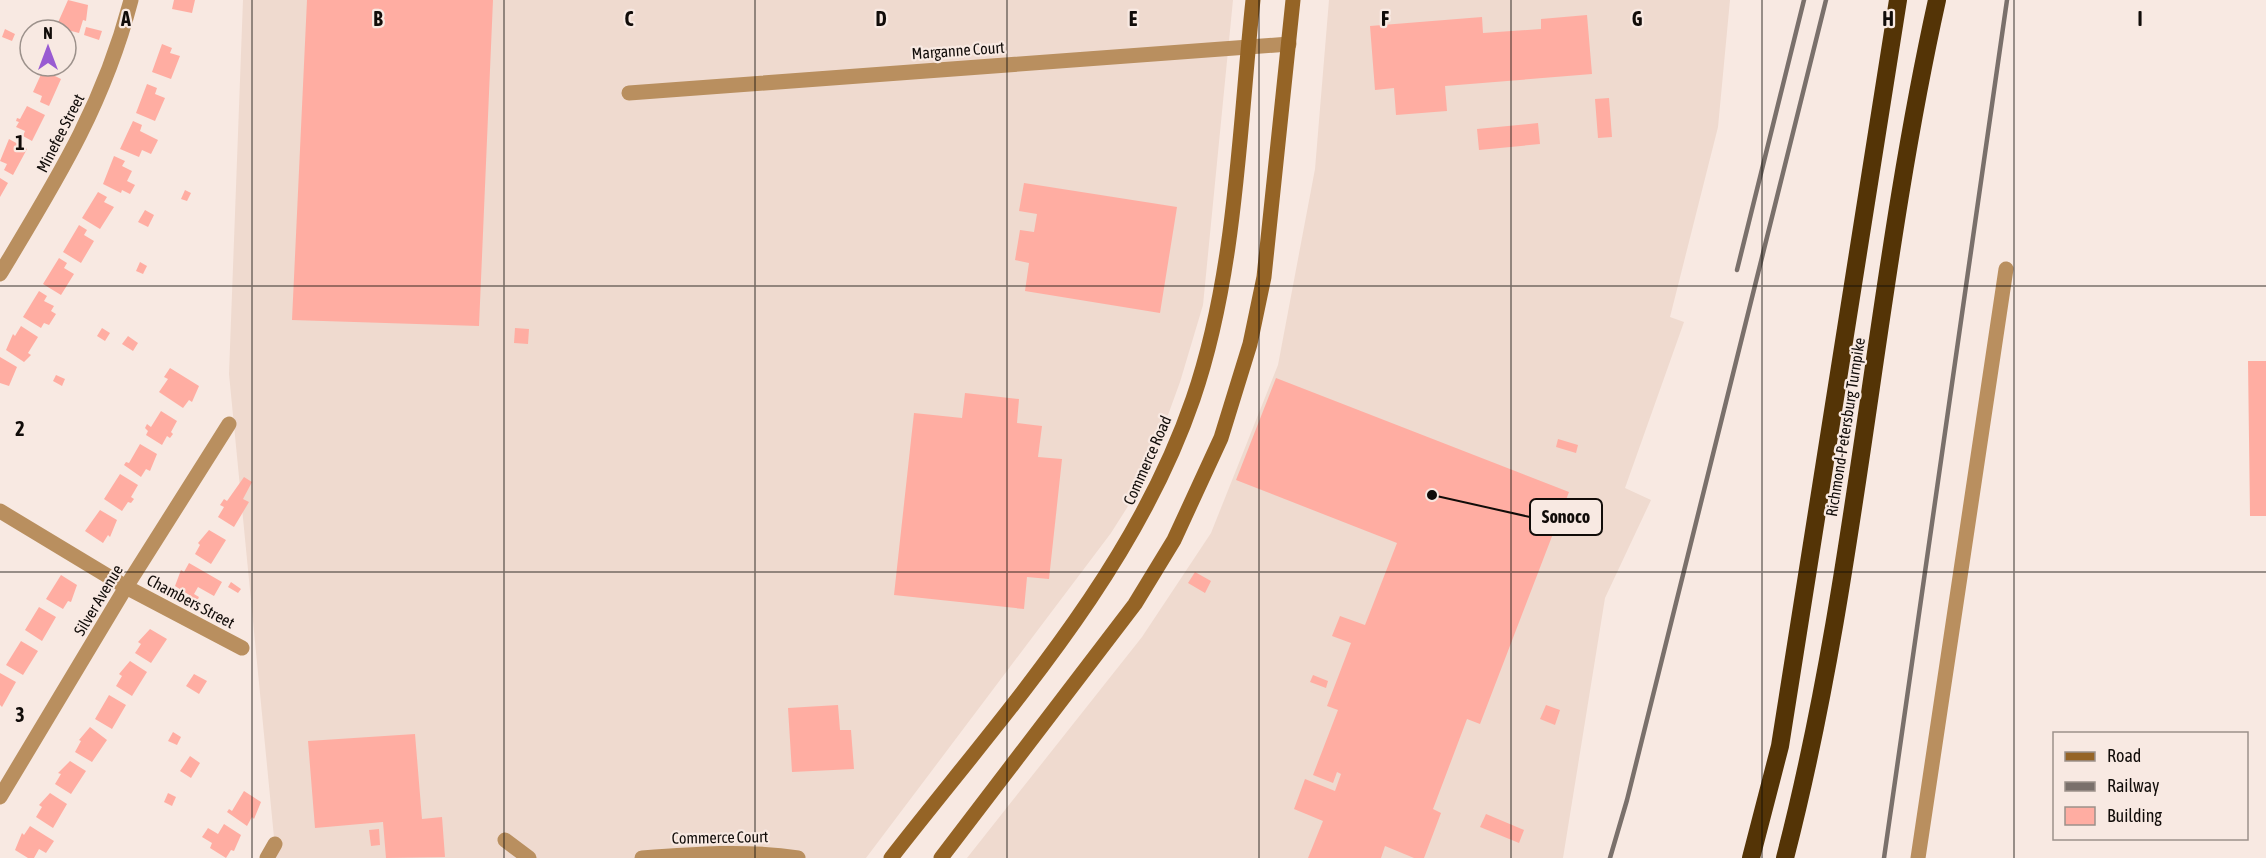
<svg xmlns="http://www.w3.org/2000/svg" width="2266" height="858" viewBox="0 0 2266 858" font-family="'Asap Condensed',sans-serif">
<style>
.built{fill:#efdacf}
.building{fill:#ffada2}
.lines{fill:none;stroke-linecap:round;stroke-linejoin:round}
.minor{stroke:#b98f5f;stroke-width:15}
.tertiary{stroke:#b98f5f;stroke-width:15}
.secondary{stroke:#956426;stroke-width:15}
.motorway{stroke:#543406;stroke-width:18}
.rail{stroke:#7a706b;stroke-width:4.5}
.grid{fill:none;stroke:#110c09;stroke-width:1.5;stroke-opacity:0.55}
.labels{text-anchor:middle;stroke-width:4.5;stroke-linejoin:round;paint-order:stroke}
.street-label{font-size:16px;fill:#110c09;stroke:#f8e9e2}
.grid-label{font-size:20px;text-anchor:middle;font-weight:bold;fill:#110c09;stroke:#f8e9e2;stroke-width:4.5;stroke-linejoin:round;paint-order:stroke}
.leader{fill:none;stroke:#110c09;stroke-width:2}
.callout-dot{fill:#110c09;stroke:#f8e9e2;stroke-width:2}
.callout{fill:#f8e9e2;stroke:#110c09;stroke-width:2}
.callout-label{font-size:18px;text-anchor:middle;font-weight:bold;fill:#110c09}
</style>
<rect width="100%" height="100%" fill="#f8e9e2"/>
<path class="built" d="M243,0H1233L1203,305L1180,382L1144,481L1111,533L866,858H276L229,374Z
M1329,0H1730L1718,127L1670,317L1684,322L1625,488L1651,500L1605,598L1563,858H967L1142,637L1211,533L1278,365L1315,169Z"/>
<path class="building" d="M68,0L88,5L86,21L83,20L79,33L56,27Z
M174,0H195L192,13L172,9Z
M307,0H493L479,326L292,320Z
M1587,15L1592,74L1445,86L1447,111L1396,115L1394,88L1375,90L1370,26L1482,17L1483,33L1541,29V19Z
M86,27L102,31L99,40L84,35Z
M5,29L15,34L12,41L2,37Z
M66,37L76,41L72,59L69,58L65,70L55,66H66Z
M162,44L172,48L170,53L180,56L171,79L152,72Z
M43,70L61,79L49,106L40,102L42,96L33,92Z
M147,84L157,88L155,94L165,98L155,121L136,113Z
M1609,98L1612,137L1598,138L1595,99Z
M27,106L45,115L32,141L23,136L25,131L16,127L19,122L16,121L17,118L20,119Z
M133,121L142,125L140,131L158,140L151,154L142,150L139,157L120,149Z
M1538,123L1540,144L1479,150L1477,129Z
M9,139L27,149L13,175L4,170L7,164L0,161Z
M114,156L125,161L122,166L132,171L127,181L135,185L130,194L122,190L121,193L103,184Z
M0,178L8,183L0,197Z
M1024,183L1177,207L1160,313L1025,291L1029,263L1015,260L1020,230L1034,232L1037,214L1019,211Z
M185,190L191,193L187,201L181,199Z
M98,192L107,197L104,202L114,207L100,229L82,218Z
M145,210L154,215L148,227L138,222Z
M79,225L87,230L84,235L94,241L81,263L63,252Z
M59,258L67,263L64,268L74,274L61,295L43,284Z
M140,262L147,266L143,274L136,271Z
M39,291L47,296L44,301L54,306L51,311L56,314L49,325L44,323L41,328L23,317Z
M21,326L38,337L28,353L31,355L24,362L6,350L13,334L15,336Z
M102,328L110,333L105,341L97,336Z
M515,328L529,329L528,344L514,343Z
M128,336L138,343L133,351L122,344Z
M0,357L17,367L9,386L0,383Z
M2248,361H2266V516H2250Z
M170,368L199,386L192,402L189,400L183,408L159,392L168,379L164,377Z
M56,375L65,379L62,386L53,381Z
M1276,378L1569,492L1480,724L1467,719L1433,809L1441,813L1424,858H1414L1385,846L1381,858H1308L1323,821L1294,809L1305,779L1335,791L1341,774L1337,772L1333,783L1313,775L1338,710L1327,706L1351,643L1332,636L1340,616L1365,625L1397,543L1236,480Z
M965,393L1019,399L1017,423L1042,426L1038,457L1062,459L1049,579L1027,577L1024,609L894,595L914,413L962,418Z
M161,411L177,421L171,432L173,434L170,438L167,436L162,445L146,435L148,431L145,428L147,424L151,427Z
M1558,439L1578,445L1576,453L1556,447Z
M140,444L157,454L150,471L146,469L141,477L124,465L126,462L129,463Z
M120,474L138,485L131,497L134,499L131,503L128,502L122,511L104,499Z
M244,477L252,482L243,499L249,502L234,527L218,517L224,507L220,505L224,499L227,501Z
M100,510L117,520L110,537L108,535L103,543L85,531Z
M209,530L226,540L211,564L195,554L200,545L198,543Z
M189,563L222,582L214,596L198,587L194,594L199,597L196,603L189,598L191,596L175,586L181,570L184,572Z
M1195,572L1211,581L1205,593L1188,583Z
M61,575L77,585L71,602L68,601L63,609L46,599Z
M231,582L241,589L238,593L228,587Z
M39,607L56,617L42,641L25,630Z
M150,629L167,639L151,663L135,653L141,644L138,642Z
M21,641L38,651L23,675L6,665Z
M130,661L147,672L132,696L116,686L122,676L119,674Z
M0,673L16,682L2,707L0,705Z
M194,674L207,681L199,694L186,686Z
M1313,675L1328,681L1326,688L1310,682Z
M109,695L126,705L112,729L95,719Z
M838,705L840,730H851L854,769L792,772L788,708Z
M1546,705L1560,710L1555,725L1540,719Z
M90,727L107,740L92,762L75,752L81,741L79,740Z
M173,732L181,737L177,745L168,741Z
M415,734L422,819L442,817L445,857L386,858L383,822L315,828L308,741Z
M190,756L200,763L191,778L180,771Z
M70,761L86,771L71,794L55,784L61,774L58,773Z
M244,791L261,802L254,819L252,817L247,826L227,812L229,809L232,811Z
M50,793L67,804L53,828L36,817L42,807L39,805Z
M168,793L176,797L172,806L164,802Z
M1486,814L1524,830L1519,843L1480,827Z
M224,824L241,835L234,851L231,850L226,858L210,848L212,843L202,837L208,828L218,834Z
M30,826L54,841L46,853L39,849L34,858H28L15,850L22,833L24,835Z
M379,829L380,845L371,846L369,830Z"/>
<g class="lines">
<path class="minor" d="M629,93L1289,44
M0,511L126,587L242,648
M0,797L126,587L229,424
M505,840L529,858
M267,858L275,844
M642,858C694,854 747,850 798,858
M1918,858L2006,269"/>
<path class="tertiary" d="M0,274C56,181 103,107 131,0"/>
<path class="secondary" d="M891,858C1003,714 1133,574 1193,399C1236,274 1239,130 1253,0
M941,858L1135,604L1174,540L1221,438L1250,344L1264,277L1293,0"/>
<path class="motorway" d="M1751,858L1780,746L1898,0
M1785,858C1858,576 1874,284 1937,0"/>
<path class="rail" d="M1737,270L1804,0
M1610,858L1627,800L1826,0
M1884,858L2007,0"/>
</g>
<path class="grid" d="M252,0V858M504,0V858M755,0V858M1007,0V858M1259,0V858M1511,0V858M1762,0V858M2014,0V858M0,286H2266M0,572H2266"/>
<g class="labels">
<g class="street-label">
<text transform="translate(958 50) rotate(-4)" y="6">Marganne Court</text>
<text transform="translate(60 133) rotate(-63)" y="6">Minefee Street</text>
<text transform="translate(1845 427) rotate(-81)" y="6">Richmond-Petersburg Turnpike</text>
<text transform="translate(1147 460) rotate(-66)" y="6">Commerce Road</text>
<text transform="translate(98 600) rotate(-59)" y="6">Silver Avenue</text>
<text transform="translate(191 601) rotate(28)" y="6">Chambers Street</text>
<text transform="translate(720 837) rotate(-1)" y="6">Commerce Court</text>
</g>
</g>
<g class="grid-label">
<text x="126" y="26">A</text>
<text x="378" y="26">B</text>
<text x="629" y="26">C</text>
<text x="881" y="26">D</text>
<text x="1133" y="26">E</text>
<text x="1385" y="26">F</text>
<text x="1637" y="26">G</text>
<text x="1888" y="26">H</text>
<text x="2140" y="26">I</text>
<text x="20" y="150">1</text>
<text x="20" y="436">2</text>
<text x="20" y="722">3</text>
</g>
<path class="leader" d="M1432 495L1530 517"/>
<circle class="callout-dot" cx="1432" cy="495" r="6"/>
<rect class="callout" x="1530" y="499" width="72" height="36" rx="6"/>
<g class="callout-label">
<text x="1566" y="523">Sonoco</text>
</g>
<rect x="2053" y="732" width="195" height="108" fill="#f8e9e2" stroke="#9c918b" stroke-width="1.5"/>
<rect x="2065" y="752" width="30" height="9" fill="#956426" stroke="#9c918b" stroke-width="1.5"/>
<text x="2107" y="762" font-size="18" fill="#110c09">Road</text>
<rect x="2065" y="782" width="30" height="9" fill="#7a706b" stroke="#9c918b" stroke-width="1.5"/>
<text x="2107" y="792" font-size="18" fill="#110c09">Railway</text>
<rect x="2065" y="807" width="30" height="18" fill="#ffada2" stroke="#9c918b" stroke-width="1.5"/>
<text x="2107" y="822" font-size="18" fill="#110c09">Building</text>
<g transform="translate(48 48)"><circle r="28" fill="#f8e9e2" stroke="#9c918b" stroke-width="1.5"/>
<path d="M0-4.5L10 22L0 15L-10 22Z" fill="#995bd2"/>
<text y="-9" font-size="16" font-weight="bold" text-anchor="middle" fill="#110c09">N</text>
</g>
</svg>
